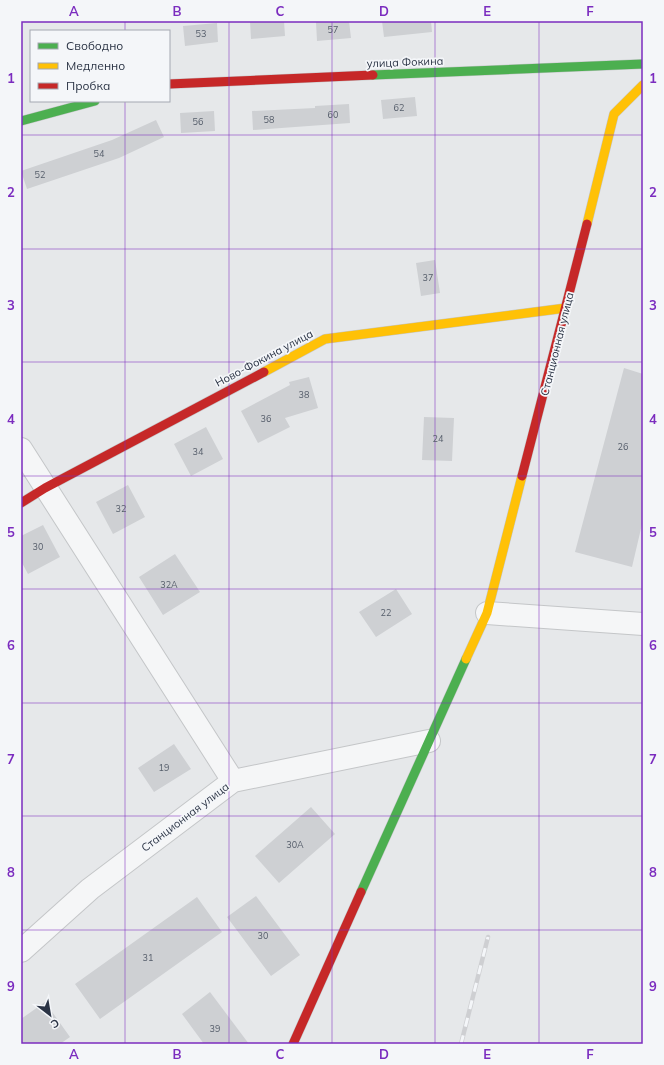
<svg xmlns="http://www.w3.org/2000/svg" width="664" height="1065" viewBox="0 0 664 1065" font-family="Mulish,sans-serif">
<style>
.building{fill:#ced0d3}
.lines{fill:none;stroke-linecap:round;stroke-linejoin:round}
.street-casing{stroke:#c4c6c8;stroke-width:24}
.fast-casing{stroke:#c4c6c8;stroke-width:10}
.slow-casing{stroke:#c4c6c8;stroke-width:10}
.jam-casing{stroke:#c4c6c8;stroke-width:10}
.street{stroke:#f5f6f7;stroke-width:22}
.fast{stroke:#4caf50;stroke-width:9}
.slow{stroke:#ffc107;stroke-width:9}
.jam{stroke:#c62828;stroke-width:9}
.rail-casing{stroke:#cecfd2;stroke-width:4.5}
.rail{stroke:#f4f6f9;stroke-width:3;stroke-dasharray:9;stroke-linecap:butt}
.grid{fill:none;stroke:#7b2cbf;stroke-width:1;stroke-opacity:0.55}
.labels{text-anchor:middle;stroke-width:3.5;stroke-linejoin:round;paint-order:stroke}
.number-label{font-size:9px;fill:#545c69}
.street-label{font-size:11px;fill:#2b3445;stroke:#f4f6f9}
.neatline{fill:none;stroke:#7b2cbf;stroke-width:1.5}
.grid-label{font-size:13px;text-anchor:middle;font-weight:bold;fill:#7b2cbf}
</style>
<rect width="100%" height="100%" fill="#e6e8ea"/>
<path class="building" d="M250,21H284L285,36L251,39Z
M327,21H349L351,38L317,41L316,22Z
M382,21H431L432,32L384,37Z
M217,23L218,42L185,46L183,26Z
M415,97L417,116L383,119L381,100Z
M349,104L350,123L253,130L252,111L315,108V106Z
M214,111L215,131L181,133L180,113Z
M156,120L164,137L119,158L27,189L21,171L112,140Z
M435,260L440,293L421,296L416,263Z
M624,368L643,374V520L632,567L575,552Z
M309,377L318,408L285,418L290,427L258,443L241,411L290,385L289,382Z
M424,417L454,418L452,461L422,460Z
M206,427L223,459L191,476L174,444Z
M128,485L145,517L113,534L96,502Z
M43,525L60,557L28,574L21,561V536Z
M175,554L200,592L163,615L139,577Z
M396,589L412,614L376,637L359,612Z
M174,744L191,769L154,792L138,768Z
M311,807L335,834L279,883L255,856Z
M256,896L300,955L271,976L227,917Z
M197,897L222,932L100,1019L75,984Z
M210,992L249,1044H204L182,1014Z
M45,1002L70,1037L60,1044H21V1019Z"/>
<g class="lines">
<g class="street-casing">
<path id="street" d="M21,449L233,781
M487,613L643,624
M21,951L90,889L233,781L429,741"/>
</g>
<g class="fast-casing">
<path id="fast" d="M373,75L643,64
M21,121L95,101
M361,892L466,659"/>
</g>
<g class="slow-casing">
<path id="slow" d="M587,224L614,114L643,85
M264,372L325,339L566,308
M466,659L487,613L522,476"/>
</g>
<g class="jam-casing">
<path id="jam" d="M169,84L373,75
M522,476L587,224
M21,503L45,488L264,372
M293,1044L361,892"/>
</g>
<use href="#street" class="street"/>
<use href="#fast" class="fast"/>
<use href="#slow" class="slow"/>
<use href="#jam" class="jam"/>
<g class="rail-casing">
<path id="rail" d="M461,1044L488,937"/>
</g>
<use href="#rail" class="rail"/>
</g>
<path class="grid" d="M125,21V31M229,21V1044M332,21V1044M435,21V1044M539,21V1044M125,101V1044M21,135H643M21,249H643M21,362H643M21,476H643M21,589H643M21,703H643M21,816H643M21,930H643"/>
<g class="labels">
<g class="number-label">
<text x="333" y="33">57</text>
<text x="201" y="37">53</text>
<text x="399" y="111">62</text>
<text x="333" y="118">60</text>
<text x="269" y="123">58</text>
<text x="198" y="125">56</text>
<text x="99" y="157">54</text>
<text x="40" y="178">52</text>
<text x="428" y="281">37</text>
<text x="304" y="398">38</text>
<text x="266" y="422">36</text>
<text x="438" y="442">24</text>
<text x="623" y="450">26</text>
<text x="198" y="455">34</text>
<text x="121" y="512">32</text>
<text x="38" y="550">30</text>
<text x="169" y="588">32А</text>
<text x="386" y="616">22</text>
<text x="164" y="771">19</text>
<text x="295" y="848">30А</text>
<text x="263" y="939">30</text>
<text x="148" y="961">31</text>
<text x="215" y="1032">39</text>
</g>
<g class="street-label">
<text transform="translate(405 62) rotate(-2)" y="4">улица Фокина</text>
<text transform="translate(557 344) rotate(-76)" y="4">Станционная улица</text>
<text transform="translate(264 358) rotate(-28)" y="4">Ново-Фокина улица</text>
<text transform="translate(185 817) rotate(-37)" y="4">Станционная улица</text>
</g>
</g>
<rect width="664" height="1065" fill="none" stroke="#f4f6f9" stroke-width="44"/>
<rect x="30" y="30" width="140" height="72" fill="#f4f6f9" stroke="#a4a8b1"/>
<rect x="38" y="43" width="20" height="6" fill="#4caf50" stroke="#a4a8b1"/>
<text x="66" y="50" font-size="12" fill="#2b3445">Свободно</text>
<rect x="38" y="63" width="20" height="6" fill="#ffc107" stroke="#a4a8b1"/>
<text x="66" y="70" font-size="12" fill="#2b3445">Медленно</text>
<rect x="38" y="83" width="20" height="6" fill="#c62828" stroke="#a4a8b1"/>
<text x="66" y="90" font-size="12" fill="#2b3445">Пробка</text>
<g transform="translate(50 1015) rotate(149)" stroke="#f4f6f9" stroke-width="3" paint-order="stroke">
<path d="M0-3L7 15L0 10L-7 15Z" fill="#2b3445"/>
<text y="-6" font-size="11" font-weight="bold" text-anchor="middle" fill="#2b3445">С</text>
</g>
<rect x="22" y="22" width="620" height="1021" class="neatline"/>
<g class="grid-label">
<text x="74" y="16">A</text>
<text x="177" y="16">B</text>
<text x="280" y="16">C</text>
<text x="384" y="16">D</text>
<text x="487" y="16">E</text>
<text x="590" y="16">F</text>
<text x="11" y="83">1</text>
<text x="653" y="83">1</text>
<text x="11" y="197">2</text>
<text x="653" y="197">2</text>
<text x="11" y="310">3</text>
<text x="653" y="310">3</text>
<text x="11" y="424">4</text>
<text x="653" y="424">4</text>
<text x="11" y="537">5</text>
<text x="653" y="537">5</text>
<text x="11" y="650">6</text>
<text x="653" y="650">6</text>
<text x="11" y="764">7</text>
<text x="653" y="764">7</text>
<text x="11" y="877">8</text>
<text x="653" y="877">8</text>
<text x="11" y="991">9</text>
<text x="653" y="991">9</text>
<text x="74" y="1059">A</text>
<text x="177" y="1059">B</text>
<text x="280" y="1059">C</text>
<text x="384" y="1059">D</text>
<text x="487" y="1059">E</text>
<text x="590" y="1059">F</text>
</g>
</svg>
